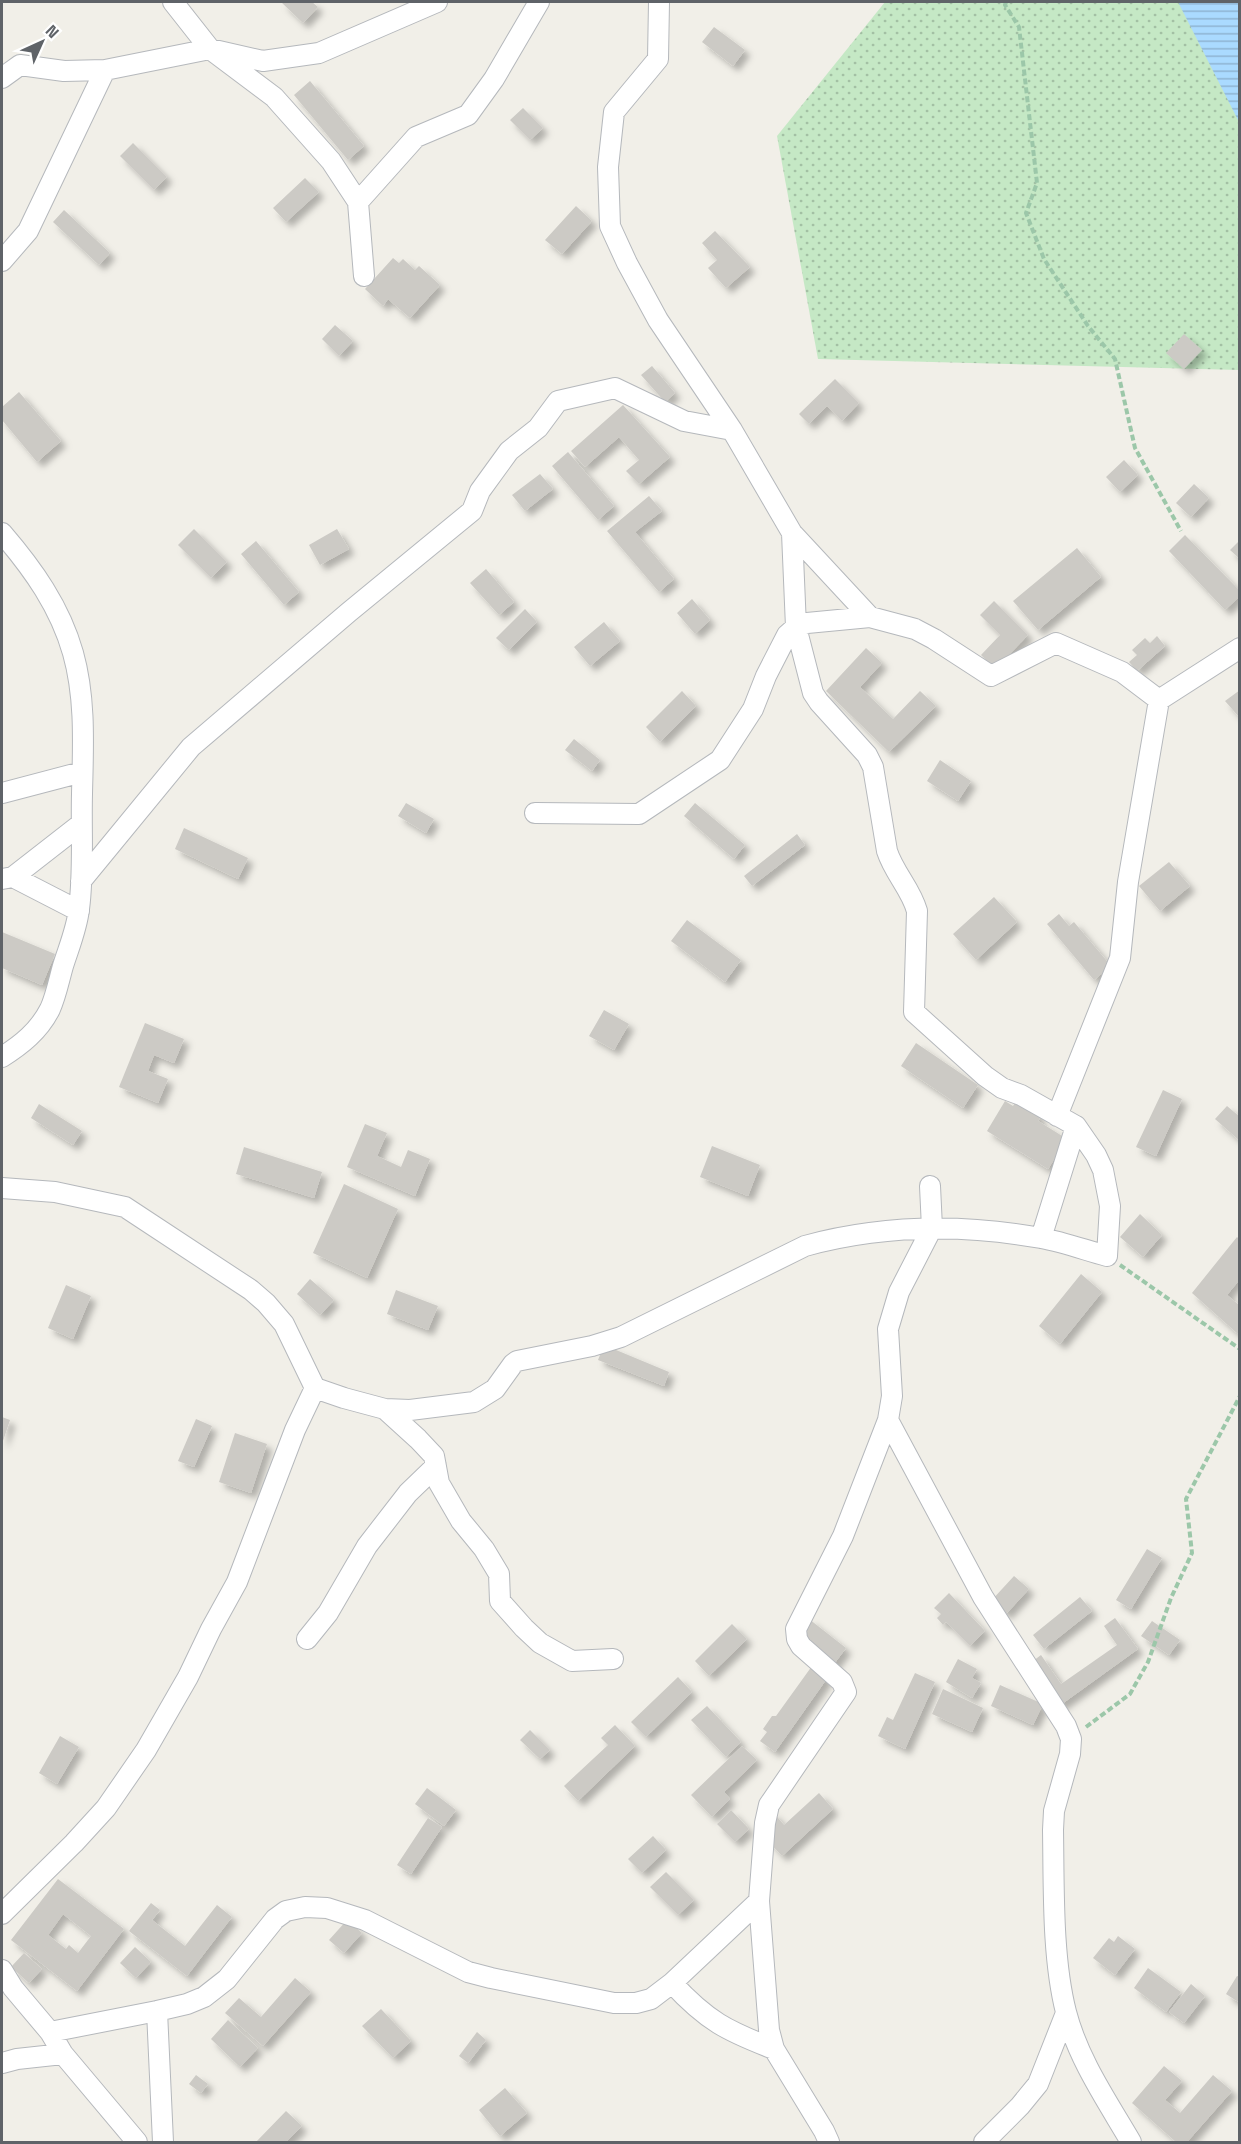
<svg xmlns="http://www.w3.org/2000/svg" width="1241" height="2144" viewBox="0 0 1241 2144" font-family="'Space Grotesk',sans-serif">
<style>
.grass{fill:url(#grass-dots)}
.water{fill:url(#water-rules)}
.building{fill:#cccac5;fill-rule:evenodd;filter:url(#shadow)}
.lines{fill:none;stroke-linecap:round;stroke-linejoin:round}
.minor-casing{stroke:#b5b8bc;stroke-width:22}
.path{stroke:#9cc7a9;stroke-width:4;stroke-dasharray:6 3;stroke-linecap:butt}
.minor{stroke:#fff;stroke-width:20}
</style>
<defs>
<pattern id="grass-dots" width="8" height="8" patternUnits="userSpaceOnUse" patternTransform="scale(1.5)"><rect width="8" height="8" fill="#c5e8c5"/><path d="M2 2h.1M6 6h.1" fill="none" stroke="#a3c0a4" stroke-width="1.8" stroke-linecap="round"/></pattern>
<pattern id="water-rules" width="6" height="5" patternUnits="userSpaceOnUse" patternTransform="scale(1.5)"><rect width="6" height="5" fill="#aadaff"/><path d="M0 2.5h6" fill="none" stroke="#8eb4d2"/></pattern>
<filter id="shadow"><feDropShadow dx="5.5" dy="5.5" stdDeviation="3" flood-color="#0004"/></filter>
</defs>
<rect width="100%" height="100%" fill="#f1efe8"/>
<path class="grass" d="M885,2H1239V370L818,359L777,136Z"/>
<path class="water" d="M1178,2H1239V122Z"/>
<path class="building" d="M281,2H312L318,7L303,23Z
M714,27L745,50L733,66L702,42Z
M310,81L364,146L348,160L294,95Z
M523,108L543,128L530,140L510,120Z
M133,143L167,177L154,190L120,156Z
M305,178L319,192L286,222L273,208Z
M576,206L592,221L562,254L545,240Z
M64,210L110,253L99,265L53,222Z
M715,231L750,267L726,288L708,268L717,260L702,243Z
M393,258L399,263L403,259L415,270L419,266L440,285L410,318L388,299L383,306L365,289Z
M335,325L353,341L339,356L322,339Z
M1184,334L1202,350L1184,369L1166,353Z
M652,366L675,393L665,402L641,375Z
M835,379L859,403L842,421L827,406L809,424L799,414Z
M19,392L61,441L37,462L2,420V407Z
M623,405L670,457L639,484L626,471L639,460L619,437L585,467L571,451Z
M568,452L614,506L598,520L552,466Z
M1124,460L1138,475L1120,492L1106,477Z
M540,474L553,489L525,511L512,495Z
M1194,484L1209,498L1191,517L1176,503Z
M649,496L662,511L635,532L674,579L659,592L607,531Z
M194,529L227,562L211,578L178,545Z
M337,529L349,549L320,565L309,545Z
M1185,535L1240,591V596L1225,610L1169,551Z
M1240,540V559L1230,550Z
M256,541L299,592L284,605L241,554Z
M1077,548L1101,577L1038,630L1013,601Z
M486,569L514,602L499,615L470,583Z
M692,599L710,620L695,634L677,613Z
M994,601L1028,635L995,669L981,655L1000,635L980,615Z
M525,609L537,622L509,650L496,638Z
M604,622L620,641L590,666L574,647Z
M1157,636L1165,646L1137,671L1129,662L1137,655L1132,650L1145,638L1150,643Z
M866,648L882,663L860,687L893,719L920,691L936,706L889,752L826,691Z
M1240,690V718L1225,701Z
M682,691L696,706L660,742L646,727Z
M574,739L600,760L592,771L565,750Z
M940,760L971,781L958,801L927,781Z
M406,803L434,819L426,833L398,816Z
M695,803L745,845L734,859L684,816Z
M184,828L248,858L238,879L175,849Z
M797,834L805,845L752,886L744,876Z
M1169,862L1190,886L1160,911L1139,886Z
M994,897L1017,922L976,960L953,934Z
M1059,914L1069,926L1074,922L1111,966L1094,980L1047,924Z
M687,920L741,960L725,982L671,941Z
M2,932L55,954L42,985L2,968Z
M604,1010L629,1024L614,1050L589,1036Z
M145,1023L184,1039L174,1063L154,1055L148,1071L168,1079L158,1103L119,1087Z
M916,1043L978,1085L963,1108L901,1066Z
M1163,1090L1182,1099L1156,1156L1136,1147Z
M1005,1101L1013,1106L1016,1101L1041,1116L1038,1121L1067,1139L1048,1169L987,1131Z
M39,1104L82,1131L73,1145L31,1118Z
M1227,1106L1240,1117V1141L1215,1119Z
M365,1124L387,1133L377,1156L401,1167L408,1150L430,1159L415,1196L347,1167Z
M712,1146L760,1165L748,1196L700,1177Z
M244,1147L322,1172L314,1198L236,1174Z
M344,1184L398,1209L367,1278L313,1253Z
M1140,1214L1162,1235L1143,1257L1120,1237Z
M1237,1237L1240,1240V1279L1227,1295L1240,1306V1332L1238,1334L1192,1293Z
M1081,1274L1102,1292L1060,1344L1039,1326Z
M310,1279L334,1300L320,1315L297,1294Z
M66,1285L91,1296L73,1339L48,1328Z
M396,1290L438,1306L428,1330L387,1314Z
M604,1345L669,1372L664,1386L598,1360Z
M2,1417L10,1420L2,1444Z
M196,1419L212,1426L194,1467L178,1461Z
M235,1433L267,1444L251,1493L219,1482Z
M1147,1549L1162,1558L1131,1609L1116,1600Z
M1014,1576L1029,1589L1006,1614L991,1601Z
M949,1593L985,1631L970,1646L946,1622L943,1625L937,1618L941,1614L934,1608Z
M1080,1597L1092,1611L1044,1649L1033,1635Z
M1115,1618L1138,1649L1059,1706L1029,1664L1041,1655L1061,1684L1117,1645L1104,1626Z
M809,1619L846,1648L831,1668L793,1640Z
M1152,1621L1180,1640L1169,1655L1141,1636Z
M732,1624L747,1639L709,1676L695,1661Z
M958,1659L977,1669L972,1678L981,1683L972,1698L946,1682Z
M812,1666L828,1677L775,1752L760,1741L767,1732L763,1729L772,1716H776Z
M915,1673L935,1682L905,1749L878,1736L887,1717L893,1720Z
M678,1677L692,1692L646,1737L631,1722Z
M1000,1685L1043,1704L1033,1725L991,1706Z
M943,1689L983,1708L972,1732L932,1714Z
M707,1706L741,1742L726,1757L691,1720Z
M615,1725L635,1746L578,1801L564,1786L608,1745L601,1738Z
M530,1730L550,1750L540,1759L520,1740Z
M60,1736L79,1747L57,1784L39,1773Z
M742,1746L757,1760L724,1792L730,1799L712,1817L691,1795Z
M427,1788L456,1810L444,1826L415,1804Z
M819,1793L833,1809L782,1856L756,1828L773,1812L784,1825Z
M731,1810L749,1829L735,1842L717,1824Z
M428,1818L442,1827L411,1874L397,1865Z
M653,1836L666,1850L642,1873L628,1859Z
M666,1872L694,1900L678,1915L650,1887Z
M58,1879L124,1929L77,1991L11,1940ZM63,1914L91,1936L78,1953L69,1945L66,1949L48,1935Z
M151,1903L160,1910L152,1920L185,1946L217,1905L232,1917L187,1976L129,1931Z
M347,1920L362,1933L344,1953L329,1940Z
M1118,1936L1135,1949L1115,1975L1093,1958L1109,1938L1114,1942Z
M135,1947L151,1962L136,1978L120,1963Z
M24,1953L42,1969L29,1983L11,1967Z
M1148,1968L1181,1992L1166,2012L1134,1988Z
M1237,1976L1240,1977V2003L1226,1994Z
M295,1978L311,1992L263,2046L225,2013L239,1998L261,2017Z
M1191,1984L1205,1996L1184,2023L1169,2012Z
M381,2009L411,2041L393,2058L362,2026Z
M228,2020L258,2048L240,2067L211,2039Z
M477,2032L486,2040L468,2063L459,2056Z
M1164,2066L1182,2081L1165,2100L1180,2113L1213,2075L1232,2091L1187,2142H1176L1132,2103Z
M196,2075L208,2084L201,2093L189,2084Z
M505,2088L527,2113L500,2136L479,2110Z
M286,2111L302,2126L286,2142H256Z"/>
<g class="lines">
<g class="minor-casing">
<path id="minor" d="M173,2L210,49L274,97L331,161L358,202L364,276
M659,2L658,59L614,112L608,167L610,226L627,263L658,320L732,430L792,533L870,617
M2,78L20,65L64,71L105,70L210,49L263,61L319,53L437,2
M358,202L416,137L468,115L494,79L539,2
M2,261L28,231L105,70
M2,533C33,569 60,607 73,653C86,699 83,748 82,794C81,832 84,871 79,909C77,928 69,947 63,966C59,980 56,996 50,1009C39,1031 21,1045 2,1057
M2,793L82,772
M535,813L639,814L720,760L753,709L766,676L787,635L796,627L807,623L870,617L915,629L934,639L991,676L1056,643L1122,672L1159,700
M13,877L79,911
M2,879L13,877L81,824
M81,881L191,747L349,612L472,511L480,491L509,451L538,428L558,401L615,388L684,421L732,430
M1057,1116L1120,958L1128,882L1159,700L1240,648
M2,1188L55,1192L125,1207L251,1290L266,1303L284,1324L315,1388L344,1398L385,1409L410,1410L474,1402L495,1389L513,1364L517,1361L592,1346L621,1337L805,1246C882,1225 962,1224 1041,1238C1063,1242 1085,1250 1107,1256L1110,1206L1103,1170L1096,1155L1076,1126L1021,1095L1002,1088L985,1076L914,1012L917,911C911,889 894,873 887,851L873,767L867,755L819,702L813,693L796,627L792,533
M1041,1238L1076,1126
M385,1409L418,1439L434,1456L439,1483L461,1521L484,1549L499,1574L500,1601L524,1628L540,1643L572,1661L613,1659
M888,1420L983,1597L1066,1726L1071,1739L1070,1754L1054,1811L1053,1830C1054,1887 1052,1957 1066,2012C1078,2059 1107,2101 1131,2142
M307,1639L328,1613L367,1546L408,1493L436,1466
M2,1914L74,1843L106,1808L146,1750L188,1677L211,1629L237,1582L295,1430L315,1388
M2,1970L13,1988L50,2032L63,2054L137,2142
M672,1983C707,2021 727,2031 774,2049
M157,2011L163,2142
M50,2032L157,2011L187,2004L204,1997L227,1979L275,1919L286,1911L305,1907L327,1908L365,1920L468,1972L491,1978L614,2003H636L651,1999L672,1983L759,1901
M2,2063L17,2059L63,2054
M829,2142L824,2131L774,2049L769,2030L759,1901L765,1823L769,1805L846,1692L842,1682L801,1646L797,1639L796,1629L843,1536L888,1420L892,1396L888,1329L899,1292L932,1228L930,1186
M984,2142L1020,2106L1038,2084L1066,2013"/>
</g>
<path class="path" d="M1006,2L1005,5L1019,27L1037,183L1026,213L1044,259L1088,326L1115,359L1135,448L1181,531
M1120,1265L1240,1349
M1086,1727L1130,1694L1148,1662L1171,1598L1192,1553L1186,1499L1240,1396"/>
<use href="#minor" class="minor"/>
</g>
<rect width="1241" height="2144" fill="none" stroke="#5f6368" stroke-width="6"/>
<g transform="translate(42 42) rotate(45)" stroke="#ffffff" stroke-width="4.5" paint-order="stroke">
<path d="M0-4.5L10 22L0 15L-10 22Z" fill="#5f6368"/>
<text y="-9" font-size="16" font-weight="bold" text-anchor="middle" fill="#5f6368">N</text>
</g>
</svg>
